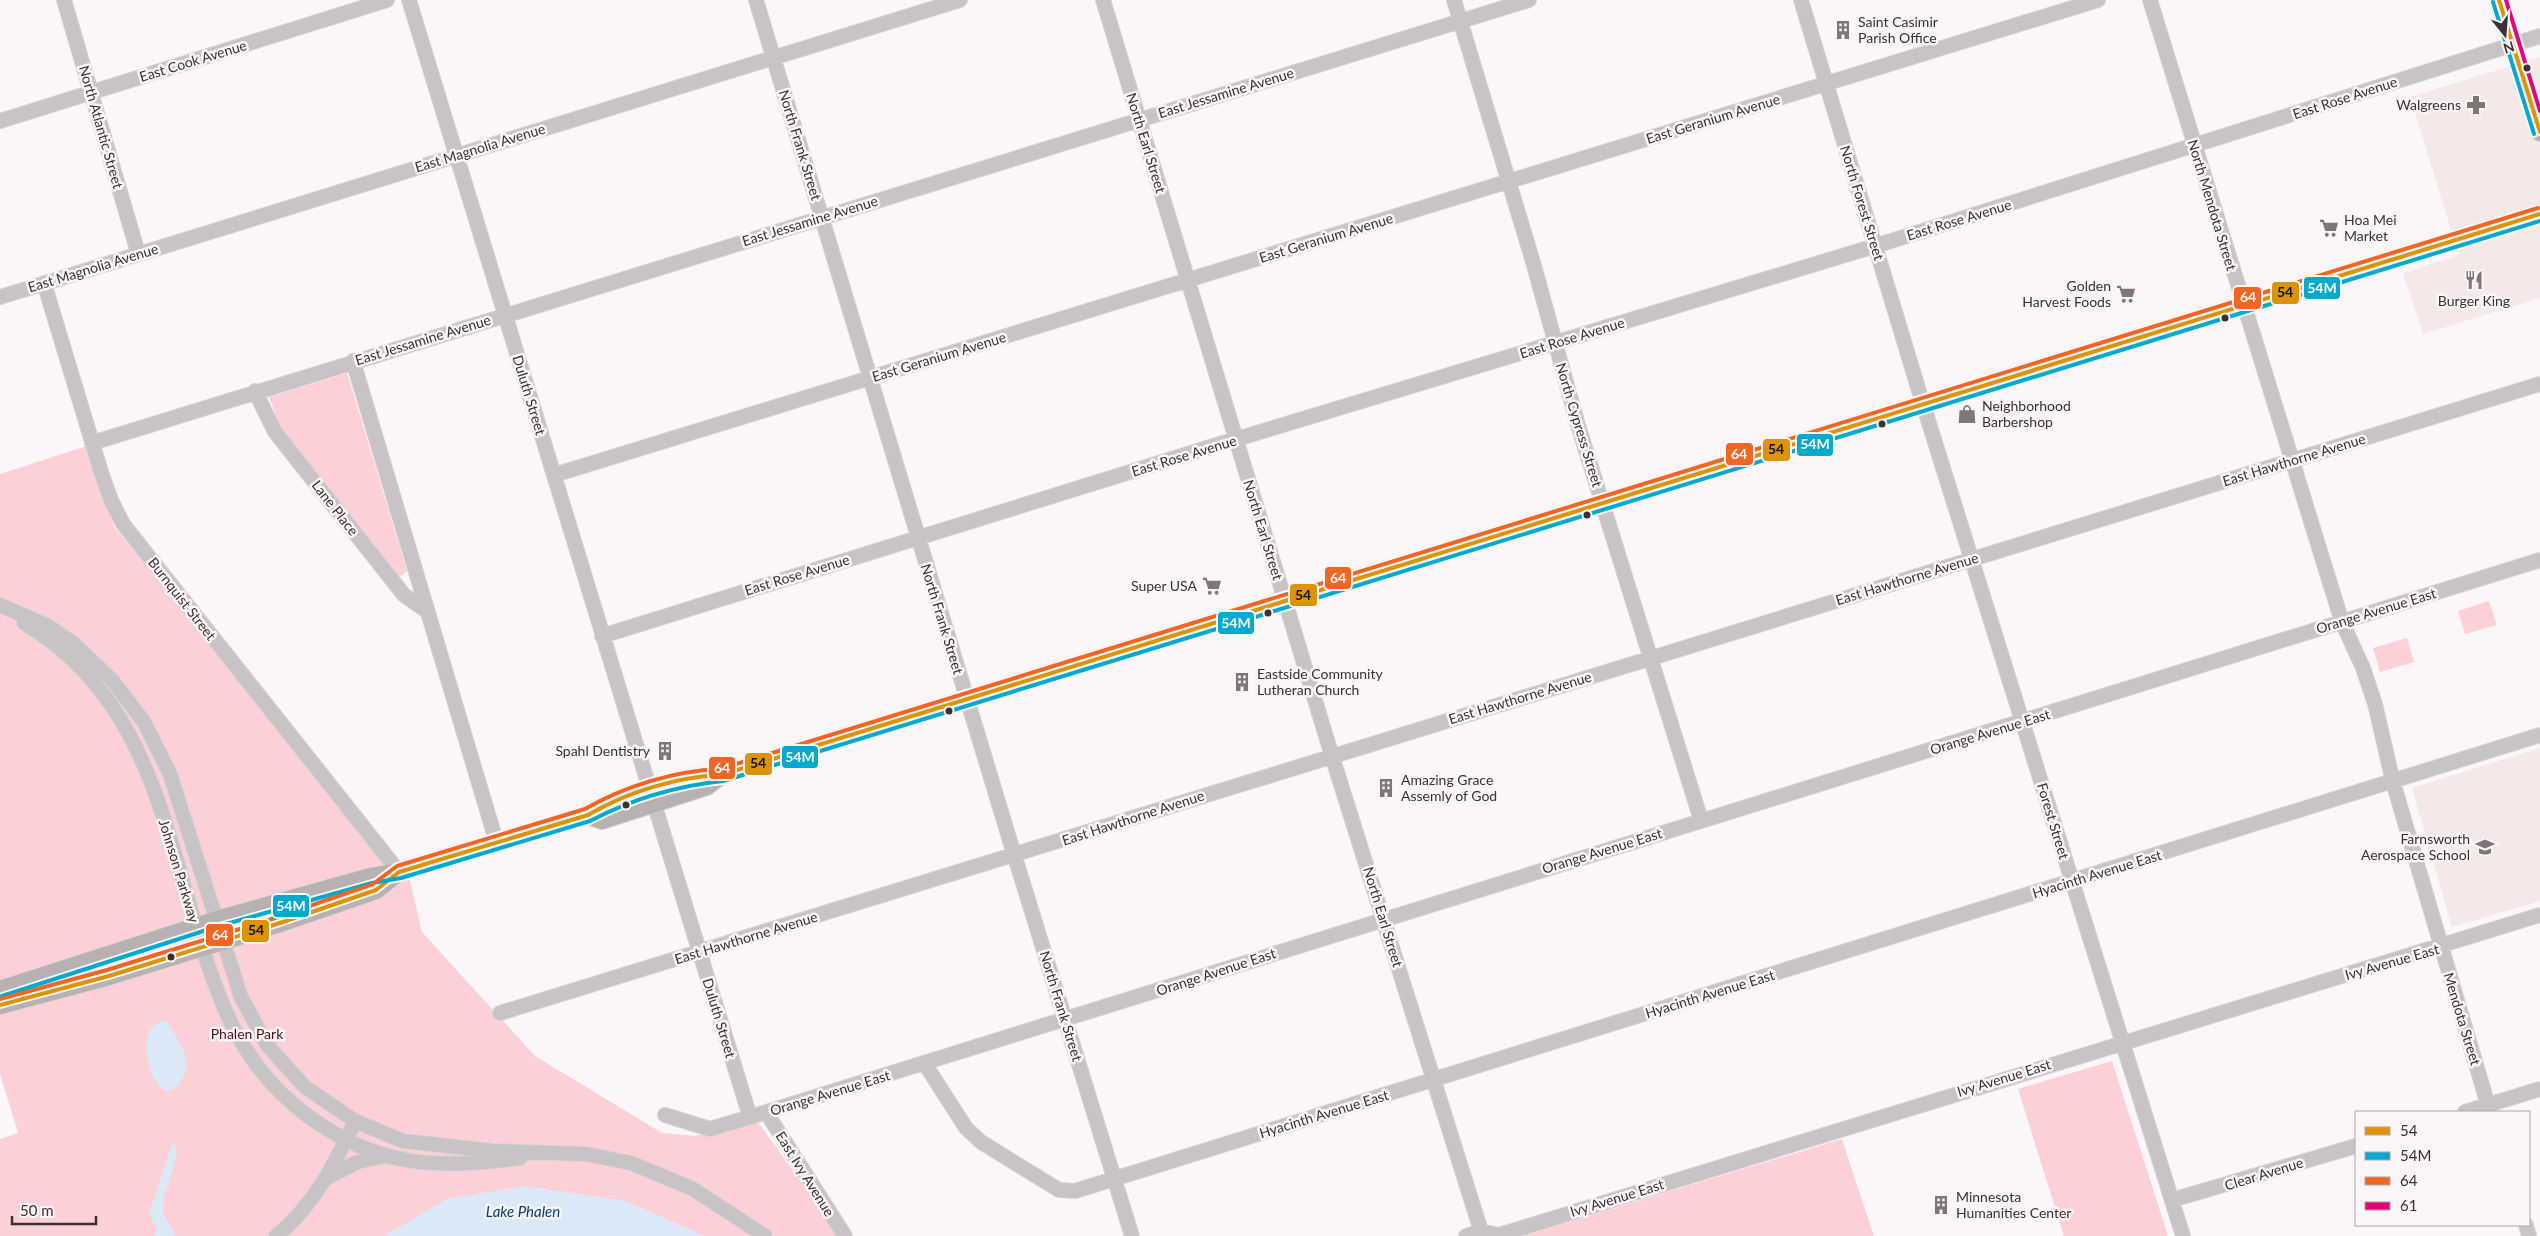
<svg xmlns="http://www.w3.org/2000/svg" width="2540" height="1236" viewBox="0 0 2540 1236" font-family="Lato,sans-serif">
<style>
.built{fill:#f4e8e9}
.green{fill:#fcd0d6}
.water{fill:#dbe8f7}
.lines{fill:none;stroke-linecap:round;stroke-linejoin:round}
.minor-casing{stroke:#d8d3d4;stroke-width:16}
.major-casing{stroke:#d8d3d4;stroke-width:20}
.minor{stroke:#c8c3c4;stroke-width:14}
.major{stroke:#b8b1b2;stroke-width:18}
.bus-1-casing{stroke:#fcf5f6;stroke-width:8}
.bus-2-casing{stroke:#fcf5f6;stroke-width:8}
.bus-3-casing{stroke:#fcf5f6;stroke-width:8}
.bus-4-casing{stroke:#fcf5f6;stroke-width:8}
.bus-1{stroke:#db9408;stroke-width:4}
.bus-2{stroke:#00a9ce;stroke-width:4}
.bus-3{stroke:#f26522;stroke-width:4}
.bus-4{stroke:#e5007d;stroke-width:4}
.bus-dot{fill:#3d3032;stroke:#fcf5f6;stroke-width:2}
.labels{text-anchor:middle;stroke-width:5;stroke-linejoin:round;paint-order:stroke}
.poi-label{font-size:14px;fill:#3d3032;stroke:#fcf5f6;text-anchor:start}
.street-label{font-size:14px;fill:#3d3032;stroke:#fcf5f6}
.park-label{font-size:14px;fill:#510e20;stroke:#fcf5f6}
.water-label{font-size:15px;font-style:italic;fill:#04406f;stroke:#fcf5f6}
.line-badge{stroke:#fcf5f6;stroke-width:2}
.badge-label{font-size:14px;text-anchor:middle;font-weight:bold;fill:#fff}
.pale-badge-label{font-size:14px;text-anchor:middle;font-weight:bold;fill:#111}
</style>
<rect width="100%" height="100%" fill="#fbf6f7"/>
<path class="built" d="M2540,57V298L2423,334L2403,273L2459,255L2410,97Z
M2540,748V901L2452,927L2412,788Z"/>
<path class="green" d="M347,373L407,571L400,577L384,563L280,426L269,397Z
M90,445L114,527L410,881L422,932L535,1056L662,1133L695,1136L758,1122L840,1236H704L625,1201L416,1219L384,1236H0V1139L18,1133L0,1074V474Z
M2489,601L2497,625L2465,634L2458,611Z
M2407,638L2414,662L2380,672L2373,648Z
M2112,1061L2168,1236H2064L2018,1089Z
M1842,1139L1874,1236H1523Z"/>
<path class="water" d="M163,1020L167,1022C179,1041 196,1062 179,1084C176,1088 172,1092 167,1090C149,1084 142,1048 149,1032C152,1026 157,1023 163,1020Z
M174,1139L177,1156L164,1197L163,1213L176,1236H155L156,1228L149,1213Z
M524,1186L625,1201L704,1236H384L447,1199Z"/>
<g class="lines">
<g class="minor-casing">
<path id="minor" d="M64,0L138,253
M409,0L650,790
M756,0L1010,841L1132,1236
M1103,0L1332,756L1481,1231
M1454,0L1533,262L1578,425L1701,820
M1801,0L1919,391L2183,1236
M2150,0L2342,622L2363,668L2375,704L2393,782L2490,1112
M0,121L387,0
M44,283L102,475L111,500L123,524L399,872
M0,297L960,0
M353,361L497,844
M255,391L275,432L404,595L428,612
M92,443L1529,0
M554,475L2098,0
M0,605L48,626L73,643L112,680L144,722L170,774L241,997L267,1045L305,1087L355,1121L403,1141L494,1151L585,1154L631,1163L693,1189L765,1236
M24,623C134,688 159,799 192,913C216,994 237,1064 308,1116C379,1168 436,1169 520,1158
M602,636L1220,444L1875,246L2540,36
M654,803L750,1117
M500,1013L2540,384
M925,1064L966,1128L981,1142L1059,1190L1075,1191L2540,735
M766,1112L845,1236
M2465,1112L2540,1089
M665,1115L710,1129L750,1117L2540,560
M325,1179L357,1162L381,1157
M2172,1200L2356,1146
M2526,1225L2529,1236
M276,1236C314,1206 335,1163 355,1121
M1466,1236L1481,1231L1499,1235L2540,915"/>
</g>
<g class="major-casing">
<path id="major" d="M2499,0L2540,132
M588,815L602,820L707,786L721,775
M0,990L217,920L371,877L399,872L588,815C613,797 690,774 721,775L2540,214
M0,1005L109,976L277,924L376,890L396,874"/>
</g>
<use href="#minor" class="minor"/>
<use href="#major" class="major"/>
<g class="bus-1-casing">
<path id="bus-1" d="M2499,0L2540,132
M0,1005L109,976L277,924L376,890L399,872L588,815C627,792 676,777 721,775L2540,214"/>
</g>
<g class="bus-2-casing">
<path id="bus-2" d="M2493,2L2534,134
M2,996L219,926L372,883L401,878L590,821C632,799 675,786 723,781L2540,221"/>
</g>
<g class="bus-3-casing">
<path id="bus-3" d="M0,999L107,970L275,918L373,884L397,866L585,809C625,786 674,771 720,769L2538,208"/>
</g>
<g class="bus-4-casing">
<path id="bus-4" d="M2506,0L2540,111"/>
</g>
<use href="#bus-1" class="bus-1"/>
<use href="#bus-2" class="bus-2"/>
<use href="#bus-3" class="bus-3"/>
<use href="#bus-4" class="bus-4"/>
</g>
<defs>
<g id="building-bare" transform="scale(1.5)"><path d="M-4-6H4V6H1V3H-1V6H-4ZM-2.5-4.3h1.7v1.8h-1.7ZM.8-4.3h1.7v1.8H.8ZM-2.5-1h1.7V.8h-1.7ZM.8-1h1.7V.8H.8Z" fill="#807577" stroke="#fcf5f6" stroke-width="2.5" paint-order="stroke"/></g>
<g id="pharmacy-bare" transform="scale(1.5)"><path d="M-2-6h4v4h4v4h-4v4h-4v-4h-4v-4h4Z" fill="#807577" stroke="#fcf5f6" stroke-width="2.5" paint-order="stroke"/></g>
<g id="supermarket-bare" transform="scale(1.5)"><path d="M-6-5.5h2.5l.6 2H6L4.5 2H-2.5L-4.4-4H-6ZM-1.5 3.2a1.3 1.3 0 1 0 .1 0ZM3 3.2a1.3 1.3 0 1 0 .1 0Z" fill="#807577" stroke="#fcf5f6" stroke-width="2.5" paint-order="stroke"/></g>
<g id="restaurant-bare" transform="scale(1.5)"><path d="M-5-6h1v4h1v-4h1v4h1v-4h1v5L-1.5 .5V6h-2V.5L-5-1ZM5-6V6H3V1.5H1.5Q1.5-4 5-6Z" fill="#807577" stroke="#fcf5f6" stroke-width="2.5" paint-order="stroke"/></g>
<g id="shop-bare" transform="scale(1.5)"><path d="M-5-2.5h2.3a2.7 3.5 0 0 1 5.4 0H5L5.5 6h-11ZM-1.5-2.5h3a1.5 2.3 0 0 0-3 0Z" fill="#807577" stroke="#fcf5f6" stroke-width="2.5" paint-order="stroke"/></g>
<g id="school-bare" transform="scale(1.5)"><path d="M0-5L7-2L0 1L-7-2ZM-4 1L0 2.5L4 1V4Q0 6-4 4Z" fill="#807577" stroke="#fcf5f6" stroke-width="2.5" paint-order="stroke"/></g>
</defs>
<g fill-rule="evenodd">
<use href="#building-bare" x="1843" y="30"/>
<use href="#pharmacy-bare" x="2476" y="105"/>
<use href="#supermarket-bare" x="2329" y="228"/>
<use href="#restaurant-bare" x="2474" y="280"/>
<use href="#supermarket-bare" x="2126" y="294"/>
<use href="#shop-bare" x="1967" y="414"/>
<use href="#supermarket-bare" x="1212" y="586"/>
<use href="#building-bare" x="1242" y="682"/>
<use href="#building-bare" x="665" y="751"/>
<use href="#building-bare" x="1386" y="788"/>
<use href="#school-bare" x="2485" y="847"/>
<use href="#building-bare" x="1941" y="1205"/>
</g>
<g class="bus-dot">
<circle cx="2527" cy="68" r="4.5"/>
<circle cx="2225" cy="318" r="4.5"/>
<circle cx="1882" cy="424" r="4.5"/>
<circle cx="1587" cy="515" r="4.5"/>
<circle cx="1268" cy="613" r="4.5"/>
<circle cx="949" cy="711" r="4.5"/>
<circle cx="626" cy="805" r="4.5"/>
<circle cx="171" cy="957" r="4.5"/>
</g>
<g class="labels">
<g class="poi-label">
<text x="1858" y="27">Saint Casimir<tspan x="1858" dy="16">Parish Office</tspan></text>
<text x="2461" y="110" text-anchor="end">Walgreens</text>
<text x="2344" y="225">Hoa Mei<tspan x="2344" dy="16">Market</tspan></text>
<text x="2111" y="291" text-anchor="end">Golden<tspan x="2111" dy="16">Harvest Foods</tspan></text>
<text x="2474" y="306" text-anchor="middle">Burger King</text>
<text x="1982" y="411">Neighborhood<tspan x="1982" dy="16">Barbershop</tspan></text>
<text x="1197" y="591" text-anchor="end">Super USA</text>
<text x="1257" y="679">Eastside Community<tspan x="1257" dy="16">Lutheran Church</tspan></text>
<text x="650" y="756" text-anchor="end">Spahl Dentistry</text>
<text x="1401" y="785">Amazing Grace<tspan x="1401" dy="16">Assemly of God</tspan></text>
<text x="2470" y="844" text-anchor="end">Farnsworth<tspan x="2470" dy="16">Aerospace School</tspan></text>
<text x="1956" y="1202">Minnesota<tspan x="1956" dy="16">Humanities Center</tspan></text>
</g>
<g class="street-label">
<text transform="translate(193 61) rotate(-17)" y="5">East Cook Avenue</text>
<text transform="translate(1226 93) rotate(-17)" y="5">East Jessamine Avenue</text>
<text transform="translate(2345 98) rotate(-18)" y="5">East Rose Avenue</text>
<text transform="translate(1713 119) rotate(-17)" y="5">East Geranium Avenue</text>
<text transform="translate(101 127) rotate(74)" y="5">North Atlantic Street</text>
<text transform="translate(1146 143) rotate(73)" y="5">North Earl Street</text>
<text transform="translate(800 145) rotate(73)" y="5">North Frank Street</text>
<text transform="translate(480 148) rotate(-17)" y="5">East Magnolia Avenue</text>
<text transform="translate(1862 203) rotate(73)" y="5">North Forest Street</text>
<text transform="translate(2212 205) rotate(73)" y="5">North Mendota Street</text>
<text transform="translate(1959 220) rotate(-17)" y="5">East Rose Avenue</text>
<text transform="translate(810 221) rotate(-17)" y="5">East Jessamine Avenue</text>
<text transform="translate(1326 238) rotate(-17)" y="5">East Geranium Avenue</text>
<text transform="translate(93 268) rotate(-17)" y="5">East Magnolia Avenue</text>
<text transform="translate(1572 338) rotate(-17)" y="5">East Rose Avenue</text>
<text transform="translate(423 340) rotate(-17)" y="5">East Jessamine Avenue</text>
<text transform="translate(939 357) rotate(-17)" y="5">East Geranium Avenue</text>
<text transform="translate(529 395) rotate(73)" y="5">Duluth Street</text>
<text transform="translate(1579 425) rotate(73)" y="5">North Cypress Street</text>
<text transform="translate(1184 456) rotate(-17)" y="5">East Rose Avenue</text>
<text transform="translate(2294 460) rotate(-17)" y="5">East Hawthorne Avenue</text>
<text transform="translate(335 508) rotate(52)" y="5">Lane Place</text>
<text transform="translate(1263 530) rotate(73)" y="5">North Earl Street</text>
<text transform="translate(797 575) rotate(-17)" y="5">East Rose Avenue</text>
<text transform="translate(1907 579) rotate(-17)" y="5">East Hawthorne Avenue</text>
<text transform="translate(182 599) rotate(52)" y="5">Burnquist Street</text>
<text transform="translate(2376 611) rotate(-17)" y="5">Orange Avenue East</text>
<text transform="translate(942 619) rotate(73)" y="5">North Frank Street</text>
<text transform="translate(1520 698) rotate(-17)" y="5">East Hawthorne Avenue</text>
<text transform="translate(1990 732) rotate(-17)" y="5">Orange Avenue East</text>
<text transform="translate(1133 818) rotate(-18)" y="5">East Hawthorne Avenue</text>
<text transform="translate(2053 821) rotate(73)" y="5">Forest Street</text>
<text transform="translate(1602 851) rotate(-17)" y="5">Orange Avenue East</text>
<text transform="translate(179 871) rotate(73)" y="5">Johnson Parkway</text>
<text transform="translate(2097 874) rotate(-17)" y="5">Hyacinth Avenue East</text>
<text transform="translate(1383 917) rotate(73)" y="5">North Earl Street</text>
<text transform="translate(746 938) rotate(-17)" y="5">East Hawthorne Avenue</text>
<text transform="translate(2392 962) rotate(-16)" y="5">Ivy Avenue East</text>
<text transform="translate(1216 972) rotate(-18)" y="5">Orange Avenue East</text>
<text transform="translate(1710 994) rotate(-17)" y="5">Hyacinth Avenue East</text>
<text transform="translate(1061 1006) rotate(73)" y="5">North Frank Street</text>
<text transform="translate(719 1018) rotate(73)" y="5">Duluth Street</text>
<text transform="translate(2462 1019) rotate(73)" y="5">Mendota Street</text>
<text transform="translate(2004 1078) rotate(-17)" y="5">Ivy Avenue East</text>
<text transform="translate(830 1093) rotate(-17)" y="5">Orange Avenue East</text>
<text transform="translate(1324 1114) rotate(-17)" y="5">Hyacinth Avenue East</text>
<text transform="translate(805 1174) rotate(58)" y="5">East Ivy Avenue</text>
<text transform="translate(2264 1174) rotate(-17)" y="5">Clear Avenue</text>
<text transform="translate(1617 1198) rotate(-17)" y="5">Ivy Avenue East</text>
</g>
<g class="park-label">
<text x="247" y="1039">Phalen Park</text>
</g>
<g class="water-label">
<text x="523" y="1217">Lake Phalen</text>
</g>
</g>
<g class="line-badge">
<rect x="2303" y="276" width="38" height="24" rx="5" fill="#00a9ce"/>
<rect x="2271" y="281" width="29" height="24" rx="5" fill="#db9408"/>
<rect x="2233" y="286" width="29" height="24" rx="5" fill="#f26522"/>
<rect x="1796" y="433" width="38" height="24" rx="5" fill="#00a9ce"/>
<rect x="1762" y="438" width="29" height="24" rx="5" fill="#db9408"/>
<rect x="1725" y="442" width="29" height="24" rx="5" fill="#f26522"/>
<rect x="1324" y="566" width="28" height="24" rx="5" fill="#f26522"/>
<rect x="1289" y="583" width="29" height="24" rx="5" fill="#db9408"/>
<rect x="1217" y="611" width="38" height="24" rx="5" fill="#00a9ce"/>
<rect x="781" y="745" width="38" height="24" rx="5" fill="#00a9ce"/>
<rect x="744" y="752" width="29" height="24" rx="5" fill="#db9408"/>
<rect x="708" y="756" width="28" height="24" rx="5" fill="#f26522"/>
<rect x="272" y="894" width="38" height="24" rx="5" fill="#00a9ce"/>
<rect x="241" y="919" width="29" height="24" rx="5" fill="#db9408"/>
<rect x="205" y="923" width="29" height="24" rx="5" fill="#f26522"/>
</g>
<g class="badge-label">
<text x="2322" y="293">54M</text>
<text x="2248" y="302">64</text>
<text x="1815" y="449">54M</text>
<text x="1739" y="459">64</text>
<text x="1338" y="583">64</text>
<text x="1236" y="628">54M</text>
<text x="800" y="762">54M</text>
<text x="722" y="773">64</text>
<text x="291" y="911">54M</text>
<text x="220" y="940">64</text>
</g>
<g class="pale-badge-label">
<text x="2285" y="297">54</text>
<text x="1776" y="454">54</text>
<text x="1303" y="600">54</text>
<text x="758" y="768">54</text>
<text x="256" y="935">54</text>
</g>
<rect x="2355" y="1111" width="175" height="115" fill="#fcf5f6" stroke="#b0a6a8"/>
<rect x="2365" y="1127" width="25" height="8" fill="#db9408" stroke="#b0a6a8"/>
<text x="2400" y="1136" font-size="15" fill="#3d3032">54</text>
<rect x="2365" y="1152" width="25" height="8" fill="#00a9ce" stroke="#b0a6a8"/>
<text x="2400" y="1161" font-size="15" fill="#3d3032">54M</text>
<rect x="2365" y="1177" width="25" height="8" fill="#f26522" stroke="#b0a6a8"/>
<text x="2400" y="1186" font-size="15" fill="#3d3032">64</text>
<rect x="2365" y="1202" width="25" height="8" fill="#e5007d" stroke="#b0a6a8"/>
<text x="2400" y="1211" font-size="15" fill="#3d3032">61</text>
<g transform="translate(2505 35) rotate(163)" stroke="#fcf5f6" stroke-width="4" paint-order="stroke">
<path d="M0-4L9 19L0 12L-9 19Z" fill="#3d3032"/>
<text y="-8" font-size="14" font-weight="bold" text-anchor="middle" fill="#3d3032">N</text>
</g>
<path d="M12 1216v8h84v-8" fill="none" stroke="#3d3032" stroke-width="2.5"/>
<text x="20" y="1216" font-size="15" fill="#3d3032" stroke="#fcf5f6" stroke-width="4" paint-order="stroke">50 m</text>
</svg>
